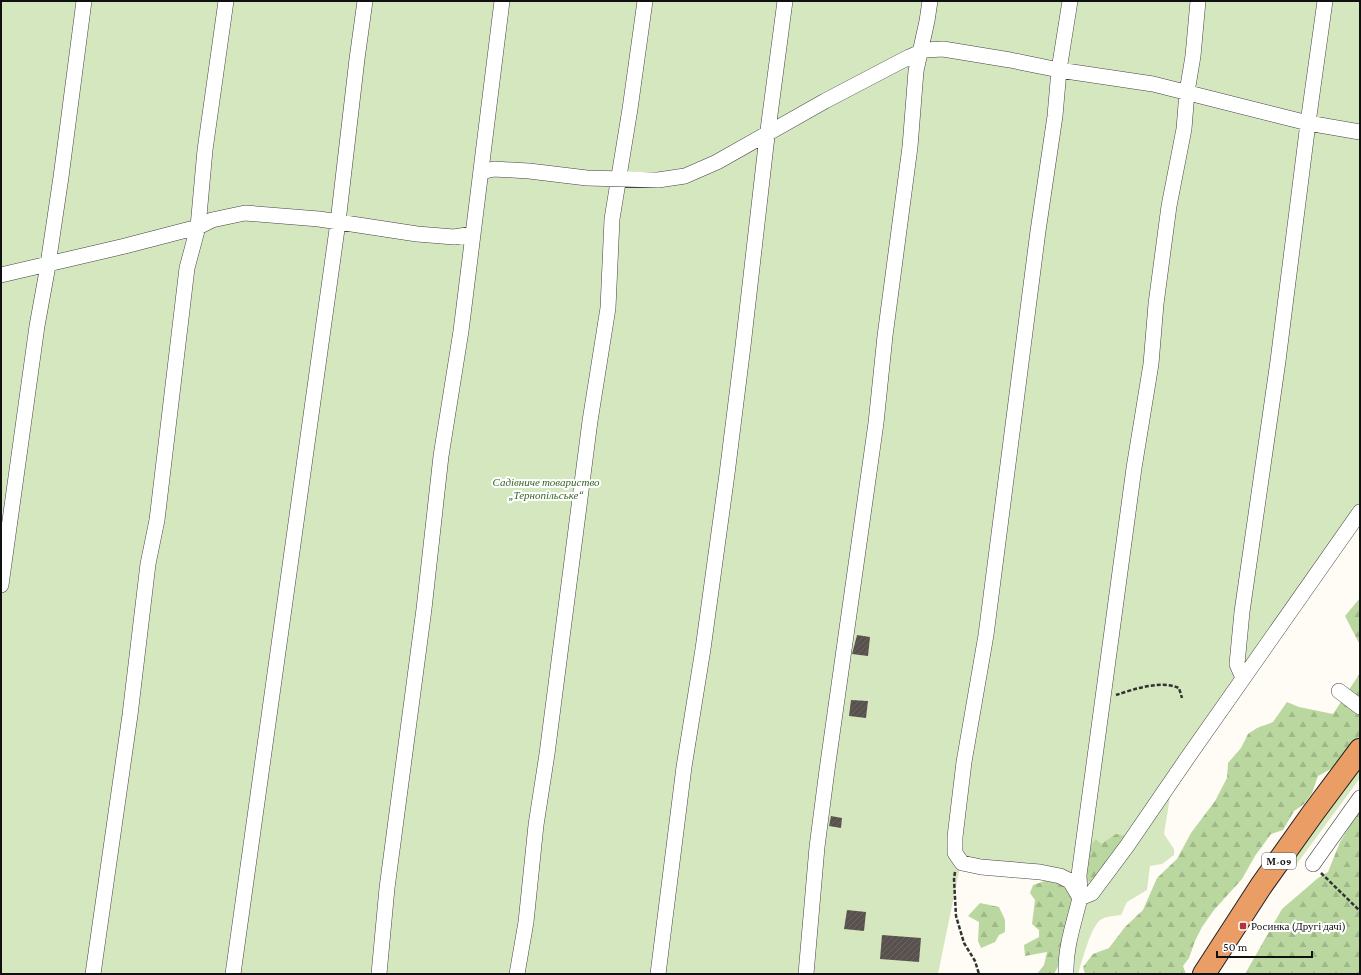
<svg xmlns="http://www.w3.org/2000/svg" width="1361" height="975" viewBox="0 0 1361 975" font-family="'Crimson Pro',serif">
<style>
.grass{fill:#d5e7bf}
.forest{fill:url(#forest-firs)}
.building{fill:url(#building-hatch)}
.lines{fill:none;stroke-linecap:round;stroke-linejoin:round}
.minor-casing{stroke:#434343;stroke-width:16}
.highway-casing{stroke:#212121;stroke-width:24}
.path{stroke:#323232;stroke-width:2.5;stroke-dasharray:4 2;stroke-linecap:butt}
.minor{stroke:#fff;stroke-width:15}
.highway{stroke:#eb9d66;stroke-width:22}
.poi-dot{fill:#b8303c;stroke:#fff;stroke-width:1.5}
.labels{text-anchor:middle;stroke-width:4;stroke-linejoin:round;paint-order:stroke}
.shield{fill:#fff;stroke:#585858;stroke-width:1}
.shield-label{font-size:10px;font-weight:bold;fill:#101010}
.park-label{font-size:11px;font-style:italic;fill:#346524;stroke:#fff}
.poi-label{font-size:11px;fill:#101010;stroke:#fff;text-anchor:start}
</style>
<defs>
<pattern id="forest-firs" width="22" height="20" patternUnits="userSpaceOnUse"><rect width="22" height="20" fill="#bad79f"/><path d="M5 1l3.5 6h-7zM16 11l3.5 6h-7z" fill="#9fb888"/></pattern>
<pattern id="building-hatch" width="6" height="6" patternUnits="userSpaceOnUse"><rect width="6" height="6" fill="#58514d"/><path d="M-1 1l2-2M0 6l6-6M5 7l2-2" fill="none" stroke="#6b6562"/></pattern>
</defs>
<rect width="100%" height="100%" fill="#fefcf4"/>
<path class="grass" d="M1,1H1360V512L1092,893L1070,881L961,862L938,974H1Z
M1360,760V778L1293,869L1287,864Z
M1165,797H1170L1164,834L1174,849V855L1162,864L1150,866L1147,890L1127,902L1121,915C1115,916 1107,916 1102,919C1091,924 1082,962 1078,974H1075L1068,962L1080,911Z"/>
<path class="forest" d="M1360,598V645L1345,616Z
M1360,673V736L1353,747L1338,765L1318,776L1312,793L1304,804L1294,811L1283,830L1271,834L1255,856L1242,879L1214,910L1202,927L1195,941L1189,958L1183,966L1186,974H1085L1083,967L1093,954L1109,948L1125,927L1143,910L1157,878L1177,859L1191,833L1215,801L1227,778L1228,763L1241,748L1248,734L1257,728L1273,722L1287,702L1299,707L1333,714Z
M1360,809V974H1245L1282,909L1318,878L1328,872L1340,842Z
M1116,834L1126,836L1092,883L1084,879L1088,848L1096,839L1101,844Z
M1045,881L1063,884L1071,890L1072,899L1060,963L1054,974H1037L1044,965L1047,952L1025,956L1024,945L1039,937V930L1032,924L1035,900L1030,893L1033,885Z
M980,903L999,907L1005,920V932L999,935L995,942L981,948L978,941L979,922L968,916Z"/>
<path class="building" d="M857,635L870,637L868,656L852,654Z
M851,700L868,701L866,718L849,716Z
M831,816L842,818L841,828L829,826Z
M847,910L866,912L864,931L844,929Z
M882,935L921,938L919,962L880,959Z"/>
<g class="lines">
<g class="minor-casing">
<path id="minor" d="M1070,1L1059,70L1055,116L1038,231L986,635L964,762L955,837V853L962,863L981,867L1040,872L1060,876L1070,881L1080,898
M481,172L494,169L529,171L587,178L658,180L685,176L717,162L825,101L909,57L925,50L943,49L1010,60L1059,70L1153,84L1308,123L1360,132
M1,275L125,246L198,227L212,220L245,213L319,219L417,234L454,237L473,234
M1,585L37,326L47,271L61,177L84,1
M1243,678L1237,664L1242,612L1278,361L1308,123L1325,1
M1339,691L1360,707
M1313,864L1360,798
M1080,895L1079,875L1134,468L1151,364L1156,304L1169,206L1184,129L1187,92L1193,56L1198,1
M93,974L130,715L148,564L157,520L187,268L198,227L205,150L226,1
M233,974L338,222L357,59L365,1
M379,974L387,888L424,609L441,456L461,331L502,1
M517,974L526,922L536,825L547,754L590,421L608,308L612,219L630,109L645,1
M658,974L684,767L703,649L727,474L743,346L766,145L785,1
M806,974L817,847L827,770L876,423L885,336L910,147L916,71L927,21L930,1
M1066,974C1065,948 1074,923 1080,898L1092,893L1127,846L1188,757L1360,512"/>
</g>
<g class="highway-casing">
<path id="highway" d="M1204,974L1261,886L1313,813L1360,750"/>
</g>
<path class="path" d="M1116,695C1134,689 1161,680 1179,688L1182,698
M955,872L954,879L956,916L964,943L975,961L979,974
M1321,873L1360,911"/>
<use href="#minor" class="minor"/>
<use href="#highway" class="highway"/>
</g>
<rect class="poi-dot" x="1239" y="922" width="8" height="8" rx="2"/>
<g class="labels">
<rect class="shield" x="1262" y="853" width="34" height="16" rx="3"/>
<g class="shield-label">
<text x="1279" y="865">М-09</text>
</g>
<g class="park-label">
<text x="546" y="486">Садівниче товариство<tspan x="546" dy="13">„Тернопільське“</tspan></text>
</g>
<g class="poi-label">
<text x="1251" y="930">Росинка (Другі дачі)</text>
</g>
</g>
<rect width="1361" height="975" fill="none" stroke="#101010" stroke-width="4"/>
<path d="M1217 951v6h95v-6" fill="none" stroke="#101010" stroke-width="2"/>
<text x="1223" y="951" font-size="12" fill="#101010" stroke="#ffffff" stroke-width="3" paint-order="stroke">50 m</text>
</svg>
